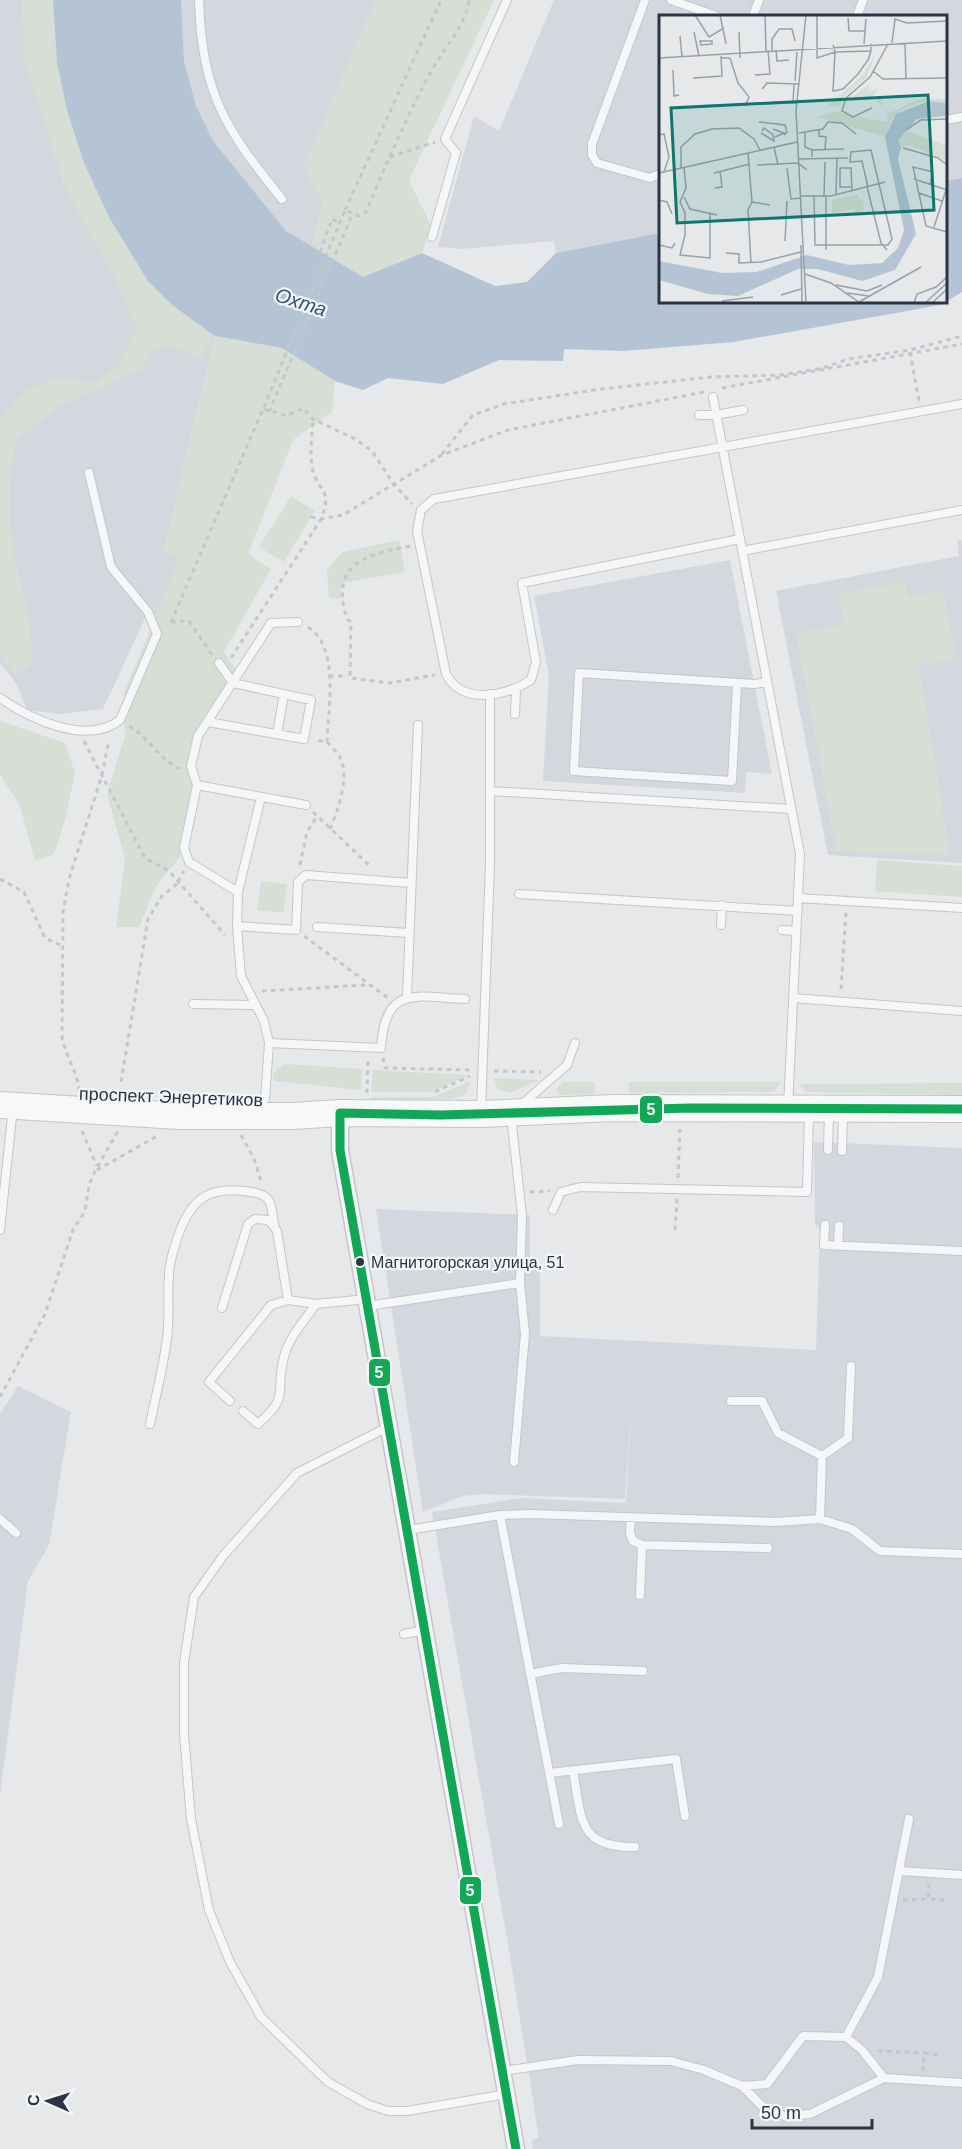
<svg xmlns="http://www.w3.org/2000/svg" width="962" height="2149" viewBox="0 0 962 2149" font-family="Helvetica,sans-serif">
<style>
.built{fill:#d4d7dd}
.green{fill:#d6ded6}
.water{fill:#b4c4d5}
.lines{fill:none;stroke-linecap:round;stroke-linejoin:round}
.lane-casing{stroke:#c4c6c8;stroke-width:10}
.street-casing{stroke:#c4c6c8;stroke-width:19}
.primary-casing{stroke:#c2c5c8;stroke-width:28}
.path{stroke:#c5c6ca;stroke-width:3;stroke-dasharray:4.5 4.5;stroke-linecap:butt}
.lane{stroke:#f5f6f7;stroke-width:8}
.street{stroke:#f5f6f7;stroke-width:16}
.primary{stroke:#f8f8f8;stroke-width:26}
.bus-1-casing{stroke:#f4f6f9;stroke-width:14}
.bus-1{stroke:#10a855;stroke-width:9}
.bus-dot{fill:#2b3445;stroke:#f4f6f9;stroke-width:2}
.labels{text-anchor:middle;stroke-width:4.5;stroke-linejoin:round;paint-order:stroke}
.bus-label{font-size:16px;fill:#2b3445;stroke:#f4f6f9;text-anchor:start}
.street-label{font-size:18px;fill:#2b3445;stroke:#f4f6f9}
.water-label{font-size:20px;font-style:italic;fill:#34527a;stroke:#f4f6f9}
.inset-road{fill:none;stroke:#9ba0a8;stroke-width:1.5}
.view{fill:#0f766e;fill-opacity:0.15;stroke:#0f766e;stroke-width:3}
.inset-edge{fill:none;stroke:#2b3445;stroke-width:3}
.line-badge{stroke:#f4f6f9;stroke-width:2}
.badge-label{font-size:16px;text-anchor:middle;font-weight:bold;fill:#fff}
</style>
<rect width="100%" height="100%" fill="#e6e8ea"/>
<path class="built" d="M0,0H53L57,62L172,305L215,336L163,553L180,557L157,615L148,612L103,709L60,714L27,710L16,683L0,663Z
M181,0H376L304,166L323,202L311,247L286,231L266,210L213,141L196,106L184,61Z
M554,0H962V178L946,181V16H660V233L556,253L554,241L461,249L438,247L474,116L499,131Z
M962,540V863L828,855L776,591L959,556L957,541Z
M730,560L772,774L746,772L745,793L543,781L549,675L534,596Z
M814,1142L962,1148V2149H533L532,2140L539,2138L508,1944L432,1512L521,1498L626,1503L632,1396L625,1499L483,1494L463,1496L423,1512L376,1209L530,1215V1266H540V1336L816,1350L820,1230L815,1225Z
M18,1386L71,1412L49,1545L28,1581L0,1795V1414Z"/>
<path class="green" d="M22,0H53L57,62L67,110L84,163L172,305L213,334L201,360L175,347L154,348L141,370L60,406L16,440C10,471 8,499 11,531C16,576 33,617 32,663L16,675L0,656V420L25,391L57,378L95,382L119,365L137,328L112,273L64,186L24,59Z
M376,0H494L409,180L431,226L422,253L363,277L311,247L323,202L304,166Z
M215,336L282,348L335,381L332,412L293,440L248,554L271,569L224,652L236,670L193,736L186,767L192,784L179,858L156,886L139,927H116L125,859L107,794L125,736L124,693L180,557L163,553Z
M291,496L315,511L284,562L259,547Z
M399,540L405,572L342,583L340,599L329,597L327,571L342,552Z
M905,582L908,597L944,591L956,659L919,665L950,855L836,851L796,633L844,625L839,593Z
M0,721L65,743L75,773L65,820L54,854L35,861L20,806L0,775Z
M877,860L962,866V897L875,891Z
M261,881L287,884L283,913L257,910Z
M284,1064L362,1069L361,1090L275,1081L272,1074Z
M373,1070L469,1075L432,1092H371Z
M494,1078L539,1080L510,1093L497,1089Z
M471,1081L466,1094L451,1099L371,1100L370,1097H433Z
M563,1082H594L595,1094L560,1095L556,1089Z
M629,1082H781L774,1092L629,1093Z
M962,1083V1095L806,1092L799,1084Z"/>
<path class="water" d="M53,0H181L184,61L196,106L213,141L286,231L363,277L422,253L495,286L527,282L556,253L660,233V302H946V181L962,178V292L940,305L734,342L623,351L564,349L563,361L499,360L443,384L388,378L363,390L335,381L282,348L215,336L172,305L148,281L110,219L84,163L67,110L57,62Z"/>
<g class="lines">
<g class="lane-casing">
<path id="lane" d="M199,0C202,93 225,129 282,199
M645,0L592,144V155L597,163L650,178L660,174
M671,0L716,16
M753,16L759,0
M857,16L863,0
M946,120L962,117
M432,237L456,153L445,139L507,0
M713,397L800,854L788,1107
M699,415H716L743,410
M740,539L522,583L536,662L531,680C505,696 463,706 446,674L417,531L421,510L434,499L962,404
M742,551L962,510
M737,684L732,781L574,771L579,673L755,684L767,682
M0,698C30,719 87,746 120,720L157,634L148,612L111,567L89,473
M515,714L516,689
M208,722L304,739L311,700L233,683L219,663
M277,734L284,694
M197,785L306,805
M490,791L791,809
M238,892L261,797
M519,894L798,911
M798,898L962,908
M721,925L722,905
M237,926L296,930L298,882L306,875L411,883
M317,927L408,933
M782,930L796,931
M407,997L418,725
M793,998L962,1011
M193,1004L255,1005
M269,1043L381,1048C385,984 415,997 465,999
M265,1099L269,1043L264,1021L241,976L237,926L238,892L189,862L184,848L197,785L191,766L198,736L271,623L298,622
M521,1105L567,1065L575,1043
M481,1111L490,862V694
M511,1116L522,1215L520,1283L525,1334L514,1462
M828,1150L829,1111
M842,1151L843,1112
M553,1210L561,1192L580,1187L807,1192L809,1112
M825,1225L824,1245L962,1251
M0,1230L13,1107
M838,1246L839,1226
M316,1304L367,1299
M368,1306L520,1283
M222,1308L248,1224L255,1219L269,1220L277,1231L288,1300
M230,1401L209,1382L271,1305L288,1300L316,1304C305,1320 289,1337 284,1357C274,1394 292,1394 258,1424L243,1411
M731,1401H762L778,1433L822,1456
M150,1424C156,1396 163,1367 167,1339C170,1317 167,1296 169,1275C169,1263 173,1251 177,1239C190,1199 208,1185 251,1192C273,1195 271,1205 274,1224
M390,1428L380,1431L297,1473L223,1556L194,1597L184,1663V1734L191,1819L209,1910L230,1962L261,2017L328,2082L367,2104L388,2111H407L507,2094
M500,1515L559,1824
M631,1517L630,1533L633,1541L642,1545L768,1548
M0,1519L16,1533
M820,1519L852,1529L880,1551L962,1554
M408,1530L500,1515L530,1514L776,1522L820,1519L822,1456L848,1438L851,1366
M640,1595L642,1545
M404,1634L425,1630
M530,1674L562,1668L643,1671
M573,1771C582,1818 577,1848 635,1847
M549,1773L676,1759L685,1816
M900,1871L962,1875
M846,2037L862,2050L884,2078
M503,2071L578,2060L671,2061L704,2070L742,2086L767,2111L785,2116L810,2114L884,2078L962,2083
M742,2086L767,2084L803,2036L846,2037L878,1977L909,1819"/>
</g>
<g class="street-casing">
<path id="street" d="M340,1113V1150L516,2149"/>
</g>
<g class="primary-casing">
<path id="primary" d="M0,1105L179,1116H293L340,1113L481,1114L613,1108L962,1109"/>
</g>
<path class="path" d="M390,157L435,142
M345,210L441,0
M320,252L332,219L340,223
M910,352L919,401
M722,388L962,344
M264,409L287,416L303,408L313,419L355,439L372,451L393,483L412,504
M269,412L352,215
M442,454L473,415L504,404L601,389L711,377L781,375L823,368L848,359L910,350L962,336
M311,517L321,519L343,515L442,455L508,430L704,392
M410,546C366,555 329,563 347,619L351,622L350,678L389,683L435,675
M171,622L267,400L345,210L359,216L366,212C385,166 405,121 428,77C440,52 465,29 469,0
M171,622L189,621L212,655
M308,627C340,647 328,709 327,742L315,740
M231,658L321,519C333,489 319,493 313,471C309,455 312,436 313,419
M329,676H344
M129,726C150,738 158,759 180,769
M84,741L145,858L169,871L225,935
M327,742C331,747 337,752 340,757C350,777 338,810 330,829
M313,812L371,867
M300,865L307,832L317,816
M0,879L24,892L45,938L63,946
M178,882L184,871
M304,936L388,998
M841,989L846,911
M262,991L366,985
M383,1058L385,1068L471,1070
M494,1071L541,1072
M121,1082L148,919L162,896L178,883
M79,1091C78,1072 66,1058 62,1037L63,912L69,879L102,775L109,740
M435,1092L470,1076
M367,1093L368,1058
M82,1131L97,1166
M241,1135L254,1159L262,1184
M97,1170L159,1135
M678,1178L680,1129
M530,1192L550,1191
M675,1230L677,1199
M0,1397L45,1314L73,1230L85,1211L89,1185L95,1171L118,1131
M929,1884L928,1899L946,1900
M903,1900L928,1899
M878,2051L924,2053
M923,2071L924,2053L938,2055"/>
<use href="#lane" class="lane"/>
<use href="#street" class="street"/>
<use href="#primary" class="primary"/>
<g class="bus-1-casing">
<path id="bus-1" d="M340,1113V1150L516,2149
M340,1113L441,1115L691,1108L962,1109"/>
</g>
<use href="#bus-1" class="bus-1"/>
</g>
<circle class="bus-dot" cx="360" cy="1262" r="5"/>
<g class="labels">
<g class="bus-label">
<text x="371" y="1268">Магнитогорская улица, 51</text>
</g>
<g class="street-label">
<text transform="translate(171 1097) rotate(2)" y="6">проспект Энергетиков</text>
</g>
<g class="water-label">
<text transform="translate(301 302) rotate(18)" y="7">Охта</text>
</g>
</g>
<g transform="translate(659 15)">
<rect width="288" height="288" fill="#e6e8ea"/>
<path d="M218,36L207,63L184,82L181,92L168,91L203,61ZM210,69V77L220,73L213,81L223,85L224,93L231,98L262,83L288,84V88L262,87L244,94L234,102L226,122L159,102L175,97L228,107L229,100L217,84L189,86ZM251,117L288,131V146L250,130L242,132L238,125L242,118ZM199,179L200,184H204L205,196L197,198L195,194L173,199V185Z" fill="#d6ded6"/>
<path d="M270,86L288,88V101L258,104L239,125L242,132L239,144L257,219L236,255L203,266L159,254H139L79,281L49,279L0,265V246L63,258L98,257L148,240L190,250L223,248L239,233L245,215L226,122L237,99Z" fill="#b4c4d5"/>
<path class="inset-road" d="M36,0L50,22L65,13M61,0L67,29M106,0L107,36M158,0V43L176,37L174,30M189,3L190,16H206M35,17L40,41M80,17L81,43M21,21L23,42M41,26H53V29L42,30ZM233,28L236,4L248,8L288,6M246,28L247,64M205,29L207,4M212,29V36L209,45L199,59L184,74L174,76L176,37L212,36M117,35L118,46L130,45M113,36V24L120,14H133L136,26M0,43L288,26M62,43H71L79,68L90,82L86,91M14,55L15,81L20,80M214,56L224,64L288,63M96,60L111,59L109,35M34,63L63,61L62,41M136,66L138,37M103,74L108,68L139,69M114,87L137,88M134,88L135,69M213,93L194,102L183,96L187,83L211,62L229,29M100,107L126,110L128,117L125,120M114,114L125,118L116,122M160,114V121L167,122L166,134M247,115L262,105L288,104M102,118L115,126L114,120L105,113L103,116M140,118L164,114L169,107L183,108L197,119M146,118V132L153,135V142M0,120L5,119L10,142L5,157M115,132L119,150M244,133L279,143L288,150M153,135L185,134M89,138L93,187L111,190M139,144L189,143M98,150L139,148L148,155M22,153V132L36,119L53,114L80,113L95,124L101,135M25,153L27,173L21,187L26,198V220L21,240L51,243V199M128,153L132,184L142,183M0,158L138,127M55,158L91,149M255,164L288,175M271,169L274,157L254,152L267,211L288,217M192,172H181V153H192L193,176M208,172L222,228L228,235M56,173L63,172L61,156M260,178L283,186M177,179L178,143M142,181H172L226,167M155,181L156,230H229L233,224L212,135L192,137L191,147L203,146L209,172M165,181L166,147M25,182L31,194L58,200M0,185L8,187L13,199M275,212L287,175M126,226L128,186M0,230L13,233L16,228M142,230L143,288M167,235V181M67,238L80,239V248L102,247L142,237M92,248L89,195L93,187M146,259L172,268L200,287L262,252M177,270L208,276L223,270M188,278L210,281M122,280L142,274M63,286L94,282M147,288L137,96L147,0M255,288L258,279L277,272L288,262M266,288L288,268M273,288L288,274"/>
<path class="view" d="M269,80L275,195L18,208L12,93Z"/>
<rect width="288" height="288" class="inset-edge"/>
</g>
<g class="line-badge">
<rect x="639" y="1095" width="24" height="29" rx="6" fill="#10a855"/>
<rect x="368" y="1358" width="23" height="29" rx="6" fill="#10a855"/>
<rect x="459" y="1876" width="23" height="29" rx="6" fill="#10a855"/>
</g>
<g class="badge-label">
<text x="651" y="1115">5</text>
<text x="379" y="1378">5</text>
<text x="470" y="1896">5</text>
</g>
<g transform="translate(48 2101) rotate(273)" stroke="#f4f6f9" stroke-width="4.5" paint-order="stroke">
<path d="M0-4.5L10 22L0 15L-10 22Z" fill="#2b3445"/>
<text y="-9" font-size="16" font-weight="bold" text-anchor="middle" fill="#2b3445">С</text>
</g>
<path d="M752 2119v9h120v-9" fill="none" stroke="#2b3445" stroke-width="3"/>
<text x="761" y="2119" font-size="18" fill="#2b3445" stroke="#f4f6f9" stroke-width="4.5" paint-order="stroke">50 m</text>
</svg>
